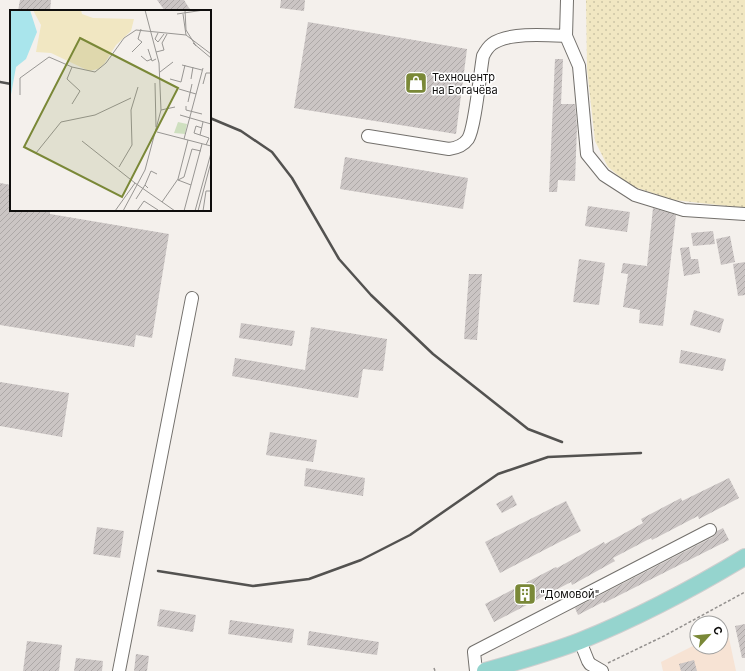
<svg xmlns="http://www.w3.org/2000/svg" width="745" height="671" viewBox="0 0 745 671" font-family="Inter,sans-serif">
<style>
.education{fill:#f7e3d4}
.sand{fill:url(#sand-dots)}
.building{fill:url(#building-hatch)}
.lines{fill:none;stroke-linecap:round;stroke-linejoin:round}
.minor-casing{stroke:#73706c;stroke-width:14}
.major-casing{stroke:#cfcfcf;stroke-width:18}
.path{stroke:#93908e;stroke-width:1.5;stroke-dasharray:3 2;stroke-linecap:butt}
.minor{stroke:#fff;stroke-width:12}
.major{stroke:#95d4ce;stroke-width:16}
.rail{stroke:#535250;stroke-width:2.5}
.labels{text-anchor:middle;stroke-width:3;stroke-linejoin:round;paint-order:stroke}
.poi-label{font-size:11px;fill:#0f0e0d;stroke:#fff;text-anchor:start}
.inset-road{fill:none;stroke:#989693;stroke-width:1}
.view{fill:#7a8837;fill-opacity:0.15;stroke:#7a8837;stroke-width:2}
.inset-edge{fill:none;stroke:#0f0e0d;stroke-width:2}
</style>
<defs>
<pattern id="sand-dots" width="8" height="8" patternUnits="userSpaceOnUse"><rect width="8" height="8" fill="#f1e7c2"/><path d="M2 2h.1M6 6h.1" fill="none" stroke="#cdc5a6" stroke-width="1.8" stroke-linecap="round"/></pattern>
<pattern id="building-hatch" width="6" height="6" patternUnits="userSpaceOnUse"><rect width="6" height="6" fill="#cbc5c4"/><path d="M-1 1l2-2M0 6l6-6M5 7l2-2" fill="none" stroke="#ada8a7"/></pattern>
</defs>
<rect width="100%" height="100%" fill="#f4f0ec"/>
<path class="education" d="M727,629L736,671H663L661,662L697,644V647H721V633Z"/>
<path class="sand" d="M586,0H745V208L674,200L631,186L608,167L595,141L587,69Z"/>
<path class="building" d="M20,0H51L50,11H18Z
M157,0H184L191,11H165Z
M281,0H305L304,11L280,8Z
M308,22L467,49L456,134L294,108Z
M555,59H563L561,104H575L577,127L575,181L558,180L557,192H549Z
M345,157L468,178L463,209L340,189Z
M0,183L11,185V210H50V214L169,234L152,338L136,335L134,347L0,325Z
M588,206L630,212L627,232L585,226Z
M653,208L676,215L663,326L639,323L640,310L623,307L628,274L621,273L623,263L647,266Z
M713,231L715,244L693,246L691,233Z
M730,236L735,262L721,265L716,239Z
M689,247L691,259H698L700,273L684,276L680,248Z
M579,259L605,263L599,305L573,302Z
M745,262V295L738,296L733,264Z
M469,274H482L477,340L464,339Z
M694,310L724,319L720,333L690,325Z
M241,323L295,331L292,346L239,338Z
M311,327L387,339L383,371L363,369L358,398L232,376L235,358L305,370Z
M681,350L726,359L723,371L679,363Z
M0,382L69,393L62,437L0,426Z
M270,432L317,440L313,462L266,455Z
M306,468L365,478L363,496L304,486Z
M729,478L739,498L699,519L698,516L652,540L651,538L613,558L615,561L572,585L571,582L494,622L485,604L556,567L557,568L604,542L605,544L643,523L641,519L681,498L682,501Z
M512,495L517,505L502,513L496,504Z
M566,501L581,531L500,573L485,542Z
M97,527L124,531L120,558L93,554Z
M723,528L729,540L604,603L603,602L578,615L575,608L713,537L717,531Z
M160,609L196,615L193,632L157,626Z
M230,620L294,629L292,643L228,634Z
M745,624V658H742L735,626Z
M309,631L379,642L377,655L307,645Z
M27,641L62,645L59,671H23Z
M136,654L149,656L147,671H134Z
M76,658L103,661L102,671H74Z
M694,660L697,671H681L679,664Z"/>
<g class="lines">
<g class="minor-casing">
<path id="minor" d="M567,0L566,36L579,66L587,154L604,175L635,195L684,210L745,214
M368,136L449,149C457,148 463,146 468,139C475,128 480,73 483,56C485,52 488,47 492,44C508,32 547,35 566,36
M580,641L588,661L590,664L602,671
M119,671L192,298
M476,671L474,652L710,530"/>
</g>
<g class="major-casing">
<path id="major" d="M485,671C517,662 549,653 580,641C637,618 692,589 745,557"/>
</g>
<path class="path" d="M608,663L664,636L745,592
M434,668L435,671"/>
<use href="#minor" class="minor"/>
<use href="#major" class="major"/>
<path class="rail" d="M0,82L11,84
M210,118L241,131L272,152L292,178L339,259L371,295L433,354L528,429L562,442
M158,571L253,586L309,579L361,560L410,535L498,474L548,457L641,453"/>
</g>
<defs>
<g id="shop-square" transform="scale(1.15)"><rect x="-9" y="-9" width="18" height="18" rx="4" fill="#7a8837" stroke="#fff"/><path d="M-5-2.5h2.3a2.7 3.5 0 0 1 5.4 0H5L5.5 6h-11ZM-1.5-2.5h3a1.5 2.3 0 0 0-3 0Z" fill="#fff"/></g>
<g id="building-square" transform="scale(1.15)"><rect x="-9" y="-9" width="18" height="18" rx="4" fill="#7a8837" stroke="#fff"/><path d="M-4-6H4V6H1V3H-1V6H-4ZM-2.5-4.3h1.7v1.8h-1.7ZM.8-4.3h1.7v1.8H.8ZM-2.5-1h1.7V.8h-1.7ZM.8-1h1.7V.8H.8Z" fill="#fff"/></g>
</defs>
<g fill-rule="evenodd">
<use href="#shop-square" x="416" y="83"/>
<use href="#building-square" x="525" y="594"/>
</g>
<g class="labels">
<g class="poi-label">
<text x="432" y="81">Техноцентр<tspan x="432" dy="13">на Богачёва</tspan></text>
<text x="540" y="598">"Домовой"</text>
</g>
</g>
<g transform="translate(10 10)">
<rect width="201" height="201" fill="#f4f0ec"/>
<path d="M168,112L177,114L175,124L164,123Z" fill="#cedfbf"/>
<path d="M23,0H71L72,4L83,8L124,9L121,21L106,35L94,54L88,59L79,61L41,43L26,42L31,15Z" fill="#f1e7c2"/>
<path d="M0,0H20L27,22L16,49L6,57L0,90Z" fill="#a9e5ec"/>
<path class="inset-road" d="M175,0L176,20L186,36M167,4L194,0M173,4L176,25M148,23L145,29L148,32L154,24M183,33L201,48M138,39L142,51L146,49M122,42L132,32L128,29L131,19M146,42L154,40L152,33L157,24M131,46L137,51L142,49M172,55L192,60M62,57L57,69L70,81L62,94M150,62L163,52M160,69L171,72L175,55M181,69L183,57M145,73L146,117M193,74L196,63H201M169,79L186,84M10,85V68L39,47L62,57L85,62L96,53L114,28L126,20L176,25L201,44M178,92L182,74M176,96V100L192,104M151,100L165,97M170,105L201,114M193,112L190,125L199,128L196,135M147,122L201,136M190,125L184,123L186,116L192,118M174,129L193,58M72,131L125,173M26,143L51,112L85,105L121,88M109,157L122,135L121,100L128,77M135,175L141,161L147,164M181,175L168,170L174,167L182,139L191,141M126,189L135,175L138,178M152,192L168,169L178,130M105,201L125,173L165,201M113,201L135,160L151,100L149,53L135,0M127,201L134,191L148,200M174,201L192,134M185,201L201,143M188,201L201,152M193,201L196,181H201"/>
<path class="view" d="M70,28L168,78L112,187L14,137Z"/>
<rect width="201" height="201" class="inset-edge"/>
</g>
<g transform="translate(709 635) rotate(63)"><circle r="19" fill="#ffffff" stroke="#9f9f9e"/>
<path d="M0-3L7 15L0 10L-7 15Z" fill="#7a8837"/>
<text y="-6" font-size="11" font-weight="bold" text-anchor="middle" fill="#0f0e0d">С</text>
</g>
</svg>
